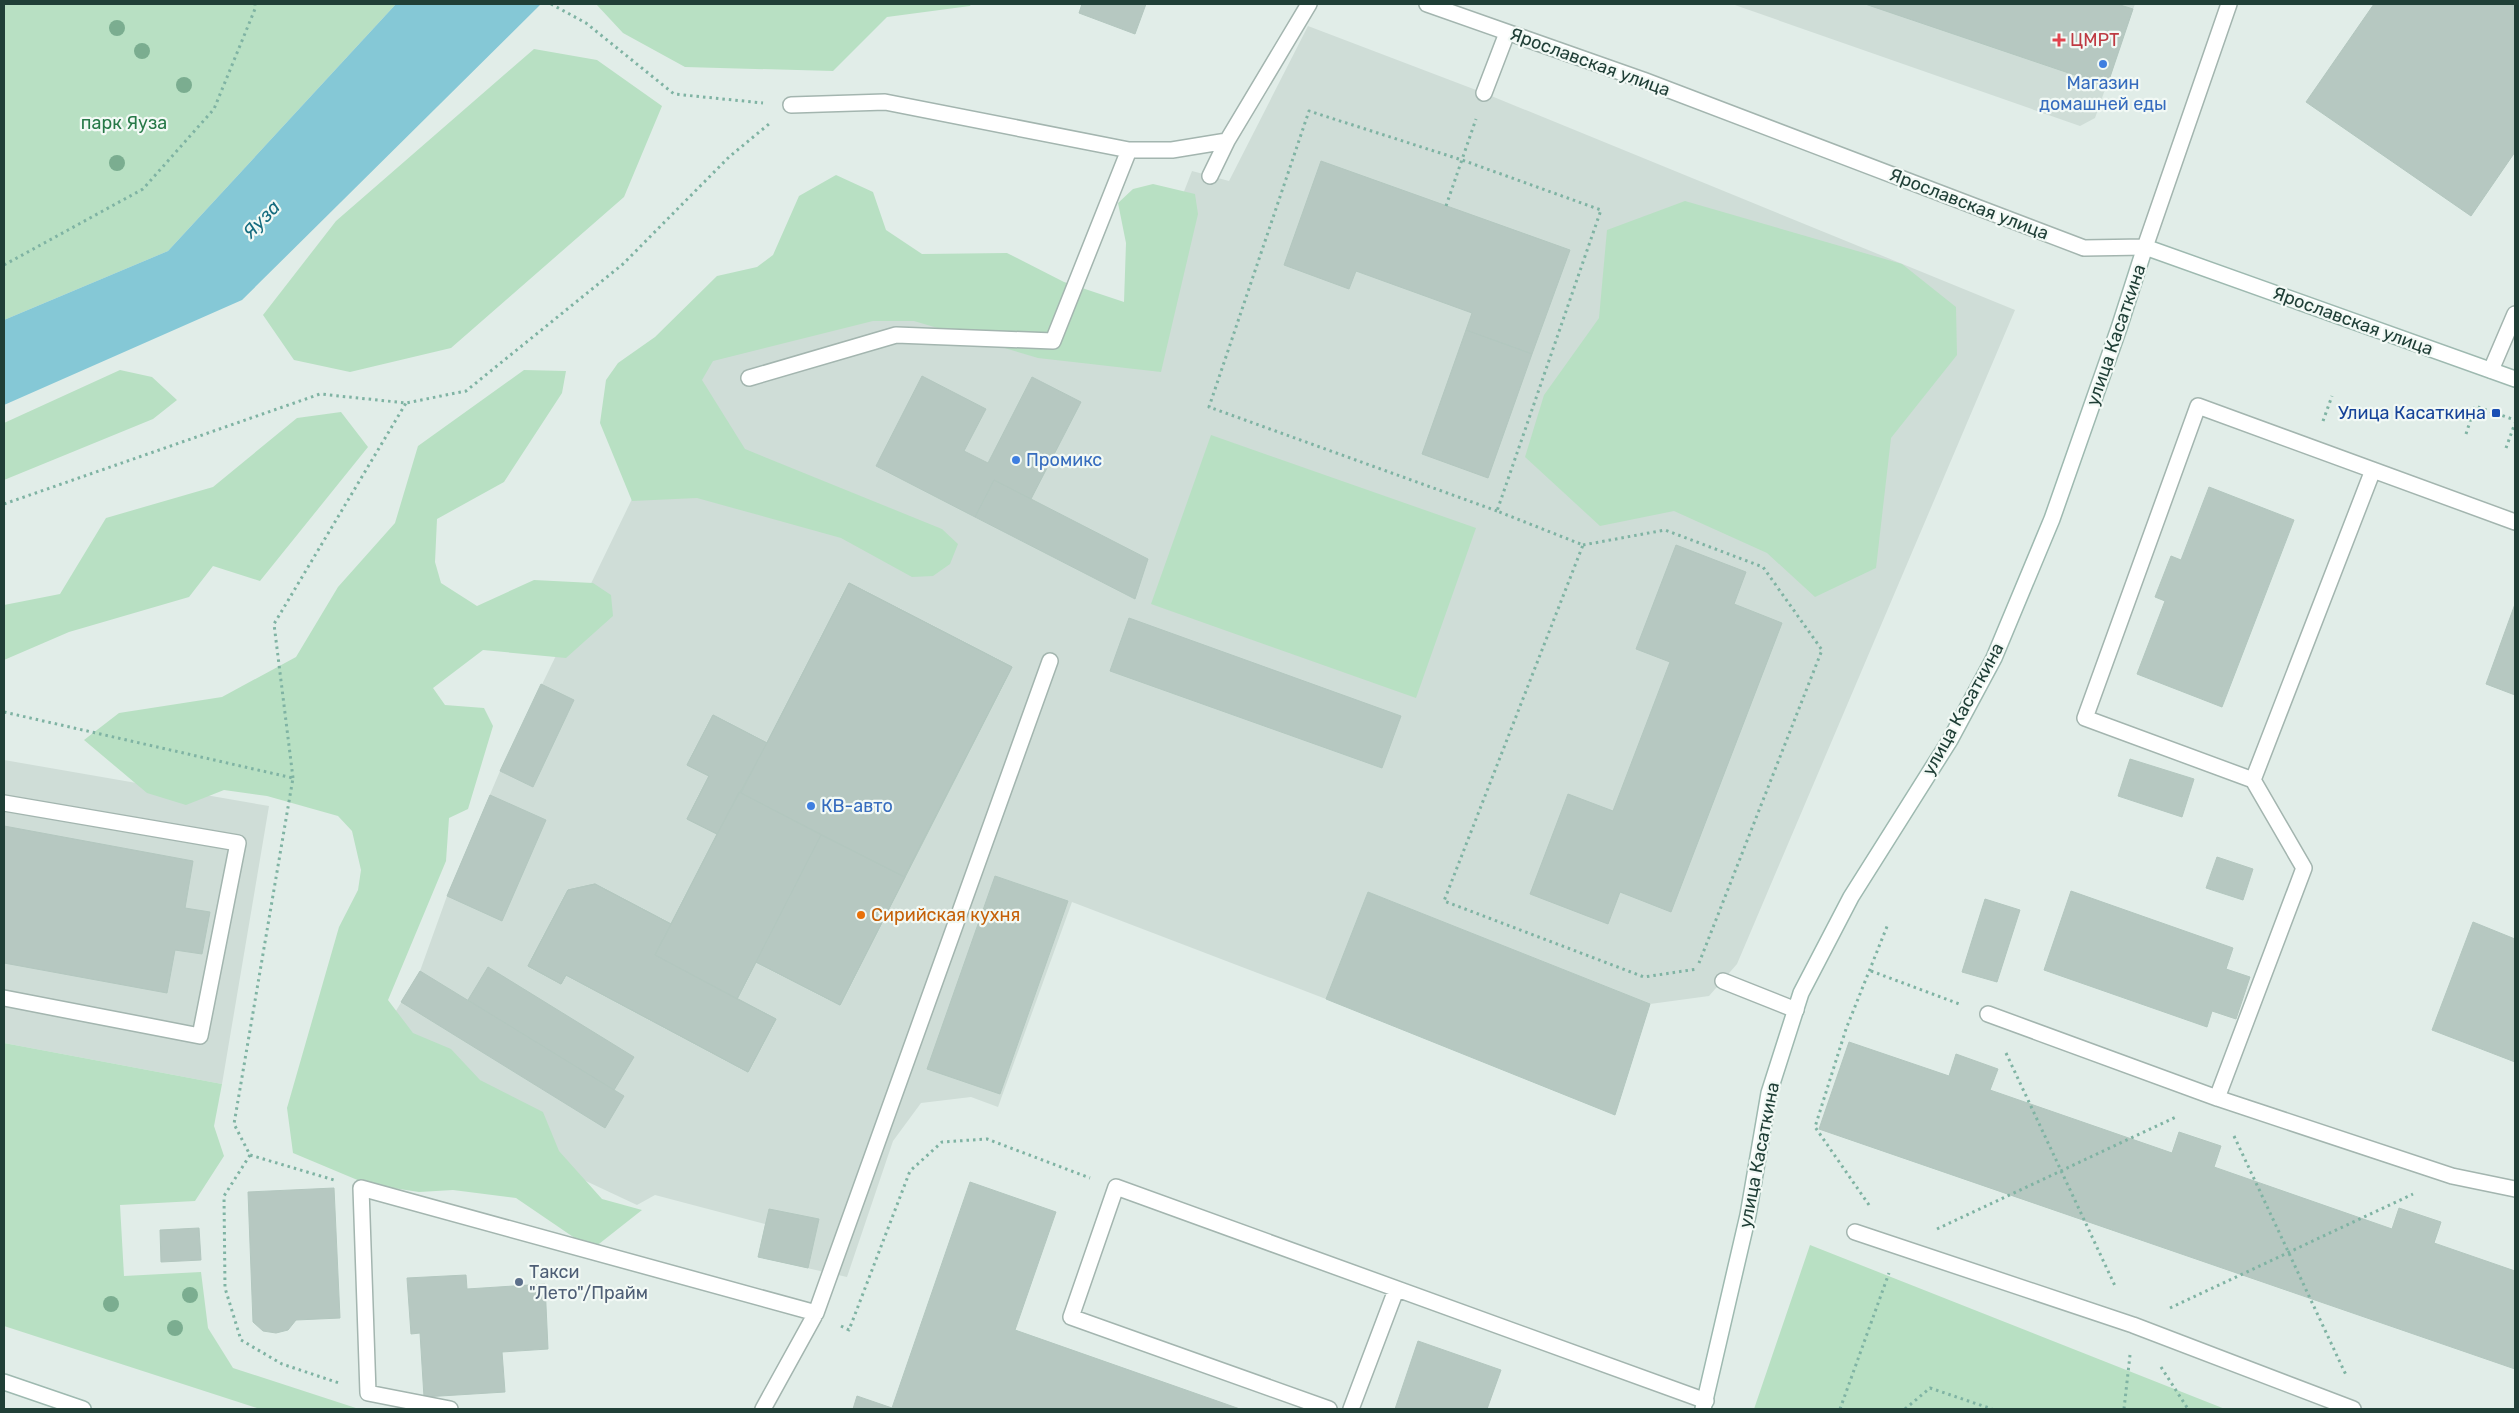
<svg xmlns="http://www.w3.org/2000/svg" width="2519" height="1413" viewBox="0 0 2519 1413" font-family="Rubik,sans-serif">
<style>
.built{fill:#cfddd7}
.green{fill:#b8e0c3}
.water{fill:#85c8d6}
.building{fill:#b6c8c1;stroke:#b3c7bf}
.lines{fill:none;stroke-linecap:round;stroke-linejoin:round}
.lane-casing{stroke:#a3b5af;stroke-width:18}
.street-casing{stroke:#a3b5af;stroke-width:18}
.secondary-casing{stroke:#9eb9b0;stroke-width:18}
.path{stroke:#7fb3a3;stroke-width:3;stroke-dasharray:2.5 4;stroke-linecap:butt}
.lane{stroke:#fff;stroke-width:15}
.street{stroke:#fff;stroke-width:15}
.secondary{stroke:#fff;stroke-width:15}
.tree{fill:#7bad90}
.health-dot{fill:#e0444e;stroke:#f2f9f5;stroke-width:2}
.shop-dot{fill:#3f7fe0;stroke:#f2f9f5;stroke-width:2}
.transit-dot{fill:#1a4fb4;stroke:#f2f9f5;stroke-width:2}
.food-dot{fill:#e8710a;stroke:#f2f9f5;stroke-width:2}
.service-dot{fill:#5c6f8a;stroke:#f2f9f5;stroke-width:2}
.labels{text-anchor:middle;stroke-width:4.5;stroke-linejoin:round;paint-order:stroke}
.health-label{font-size:18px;fill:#be3a42;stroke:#f2f9f5;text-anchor:start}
.street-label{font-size:18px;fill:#203f37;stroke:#f2f9f5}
.shop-label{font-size:18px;fill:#366cbe;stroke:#f2f9f5;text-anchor:start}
.park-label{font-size:18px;fill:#277948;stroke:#f2f9f5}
.transit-label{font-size:18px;fill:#164399;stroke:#f2f9f5;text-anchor:end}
.food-label{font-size:18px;fill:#c56008;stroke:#f2f9f5;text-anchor:start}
.service-label{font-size:18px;fill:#4e5e75;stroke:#f2f9f5;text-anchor:start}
.water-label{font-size:19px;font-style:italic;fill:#156c7f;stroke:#f2f9f5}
</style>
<rect width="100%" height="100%" fill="#e1ede8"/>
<path class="built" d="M1732,4H2135L2095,118L2080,126Z
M1308,26L1484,93L2015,310L1737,964L1709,996L1650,1004L1368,892L1326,999L1072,902L998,1107L971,1097L921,1103L893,1141L847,1277L758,1257L765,1224L655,1195L637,1205L358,1074L420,971L447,896L500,771L714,330L936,266L1133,322L1192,171L1229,181Z
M4,760L269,806L222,1084L4,1043Z"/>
<path class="green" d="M4,4H396L168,251L4,320Z
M596,4H971L970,6L887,17L833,71L685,67L623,33Z
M534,49L597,60L662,106L624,197L451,348L350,372L294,360L263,315L336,221Z
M836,175L873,192L886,230L922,254L1007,253L1064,282L1124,302L1126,243L1118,203L1133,189L1153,184L1195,194L1198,214L1161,372L1038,358L914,321H873L713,361L702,380L745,449L942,529L958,544L950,564L933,576L912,577L841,538L697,498L632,501L600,423L606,380L618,363L655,337L717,276L757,267L773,255L799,196Z
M1685,201L1902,264L1956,307L1957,355L1891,438L1876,568L1815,597L1767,553L1674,511L1600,526L1525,457L1544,395L1599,318L1607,230Z
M120,370L152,377L177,400L153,419L4,480V423Z
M524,370L566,371L562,393L504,482L437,519L435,562L441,583L477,606L534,580L593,583L611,595L613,616L566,658L483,650L433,688L445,705L484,708L493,726L468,809L449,818L446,861L388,1000L413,1033L451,1049L480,1080L543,1112L559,1151L602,1199L642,1210L590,1251L585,1245L516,1198L453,1190L419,1192L367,1184L293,1153L287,1108L339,927L358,890L361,870L352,831L338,816L267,796L224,790L186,805L147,793L84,740L119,713L222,697L296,657L338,587L395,523L418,446Z
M341,412L368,447L260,581L213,566L189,597L69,632L4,660V605L60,594L106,518L213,487L297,418Z
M1211,435L1476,528L1416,698L1151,604Z
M4,1043L222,1084L214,1126L224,1156L195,1201L120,1205L124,1276L201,1272L208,1328L233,1368L359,1409H260L4,1326Z
M1810,1245L2225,1409H1754Z"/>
<path class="water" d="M396,4H541L242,300L4,405V320L168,251Z"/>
<path class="building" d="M1082,4H1146L1135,34L1079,13Z
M1865,4H2117L2133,9L2107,86Z
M2374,4H2515V152L2471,216L2306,102Z
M1321,161L1570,250L1532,354L1466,330L1472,313L1356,271L1349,289L1284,265Z
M1466,330L1532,354L1488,478L1422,454Z
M922,376L986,409L964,451L988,463L1032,377L1081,402L1031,499L994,480L975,517L876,466Z
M994,480L1148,559L1135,599L975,517Z
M2209,487L2294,520L2222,707L2137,674L2165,601L2155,597L2171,556L2181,560Z
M1676,545L1746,572L1734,604L1782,623L1671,912L1620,892L1608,924L1530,894L1568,794L1613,811L1670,662L1636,649Z
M849,583L1012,667L904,877L741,793Z
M849,583L1012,667L840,1005L756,962L737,999L776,1019L748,1072L566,975L561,984L528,966L568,890L595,884L671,924L717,834L687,819L709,776L687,765L713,715L767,743Z
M2515,604V695L2486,684Z
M1129,618L1401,716L1382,768L1110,671Z
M541,684L574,700L533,787L500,771Z
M713,715L767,743L717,834L687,819L709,776L687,765Z
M2130,759L2194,779L2182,817L2118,796Z
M739,792L821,835L737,999L655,955Z
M490,795L546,820L502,921L447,896Z
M4,826L193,861L185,908L210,912L202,954L175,950L167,993L4,963Z
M821,835L905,877L840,1005L756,962Z
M2217,857L2253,869L2243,900L2206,888Z
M995,876L1068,901L1000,1094L927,1069Z
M595,884L671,924L655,955L776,1019L748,1072L566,975L561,984L528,966L568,890Z
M2071,891L2233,948L2226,969L2250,977L2236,1019L2212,1011L2207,1027L2044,970Z
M1368,892L1650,1004L1615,1115L1326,999Z
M1985,899L2020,910L1997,982L1962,972Z
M2473,922L2515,939V1062L2432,1030Z
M488,967L634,1057L614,1090L468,1000Z
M420,971L624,1096L605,1128L401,1002Z
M1849,1042L1949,1076L1956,1054L1998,1069L1990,1090L2172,1153L2179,1132L2221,1146L2214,1167L2392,1229L2399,1208L2441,1222L2434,1243L2515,1271V1369L1819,1129Z
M970,1182L1056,1212L1015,1330L1240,1409H853L857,1396L892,1408Z
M334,1188L340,1318L296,1320L288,1330L276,1333L263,1331L253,1322L248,1192Z
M769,1209L819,1219L808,1268L758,1257Z
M199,1228L201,1260L161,1262L160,1230Z
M466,1275L467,1289L545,1284L548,1349L502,1352L505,1392L424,1397L420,1333L411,1334L407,1278Z
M1418,1341L1501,1370L1487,1409H1395Z"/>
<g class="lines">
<g class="lane-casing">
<path id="lane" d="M1484,93L1507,33
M791,105L885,102L1129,150H1172L1227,141L1309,4
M1210,176L1227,141
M2491,370L2515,314
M749,378L896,335L1053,341L1129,150
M2253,780L2085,718L2198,406L2515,522
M4,803L238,843L200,1036L4,998
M1723,981L1796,1010
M1988,1014L2217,1098L2452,1176L2515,1189
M2217,1098L2304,868L2253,780L2373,470
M1855,1232L2133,1325L2353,1409
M450,1409L368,1393L361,1188L816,1313
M763,1409L816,1313L1050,661
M1329,1409L1071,1317L1116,1187L1706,1401
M1351,1409L1396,1290"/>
</g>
<g class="street-casing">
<path id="street" d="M1427,4L1643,80L2084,248L2145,247L2229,4"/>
</g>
<g class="secondary-casing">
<path id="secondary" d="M4,1382L83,1409
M1703,1409L1748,1215L1769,1093L1801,993L1851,897L1950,740L1994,658L2052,519L2119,328L2145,247L2515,379"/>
</g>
<path class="path" d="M551,4L586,23L674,94L763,103
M1446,206L1476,119
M4,265L143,189L214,109L255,9V4
M2323,421L2332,396
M2466,434L2475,406L2515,420
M2506,448L2515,423
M4,504L320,394L406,403L466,391L623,264L729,157L769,124
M1497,511L1209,407L1309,111L1462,160L1601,210L1497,511L1583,545L1444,901L1644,977L1697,969
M1583,545L1665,530L1763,567L1822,650L1699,963
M4,712L293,778L234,1124L250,1155L334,1180
M293,778L274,624L406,403
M1871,971L1962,1005
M2006,1053L2116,1288
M2234,1136L2346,1375
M250,1155L224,1196L225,1288L241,1340L282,1364L339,1383
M1869,1205L1815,1127L1846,1029L1888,924
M1937,1229L2178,1116
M2170,1308L2413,1194
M841,1326L849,1330L910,1171L942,1142L987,1139L1090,1178
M2161,1367L2188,1409
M1840,1409L1889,1273
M1905,1409L1930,1388L1992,1409
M2124,1409L2130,1355"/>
<use href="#lane" class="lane"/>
<use href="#street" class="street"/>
<use href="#secondary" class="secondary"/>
</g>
<g class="tree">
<circle cx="117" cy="28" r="8"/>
<circle cx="142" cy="51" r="8"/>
<circle cx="184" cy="85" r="8"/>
<circle cx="117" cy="163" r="8"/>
<circle cx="190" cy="1295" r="8"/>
<circle cx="111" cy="1304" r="8"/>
<circle cx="175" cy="1328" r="8"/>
</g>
<path class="health-dot" d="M2056.5 32.5h5v5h5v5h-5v5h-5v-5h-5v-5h5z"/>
<g class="shop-dot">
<circle cx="2103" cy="64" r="5"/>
<circle cx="1016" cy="460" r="5"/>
<circle cx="811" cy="806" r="5"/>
</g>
<rect class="transit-dot" x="2491" y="408" width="10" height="10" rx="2.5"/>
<circle class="food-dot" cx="861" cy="915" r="5"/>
<circle class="service-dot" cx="519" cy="1282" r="5"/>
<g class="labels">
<g class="health-label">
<text x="2070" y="46">ЦМРТ</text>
</g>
<g class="street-label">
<text transform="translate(1590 62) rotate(20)" y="6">Ярославская улица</text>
<text transform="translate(1969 204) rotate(21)" y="6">Ярославская улица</text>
<text transform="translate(2353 321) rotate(20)" y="6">Ярославская улица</text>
<text transform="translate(2116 335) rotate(-71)" y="6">улица Касаткина</text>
<text transform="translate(1963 709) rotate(-61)" y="6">улица Касаткина</text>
<text transform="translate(1759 1155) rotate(-79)" y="6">улица Касаткина</text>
</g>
<g class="shop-label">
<text x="2103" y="89" text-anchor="middle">Магазин<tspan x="2103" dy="21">домашней еды</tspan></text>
<text x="1026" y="466">Промикс</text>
<text x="821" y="812">КВ-авто</text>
</g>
<g class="park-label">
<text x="124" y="129">парк Яуза</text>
</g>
<g class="transit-label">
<text x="2486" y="419">Улица Касаткина</text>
</g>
<g class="food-label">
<text x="871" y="921">Сирийская кухня</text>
</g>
<g class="service-label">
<text x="529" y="1278">Такси<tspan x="529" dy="21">"Лето"/Прайм</tspan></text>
</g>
<g class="water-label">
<text transform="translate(261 219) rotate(-46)" y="7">Яуза</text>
</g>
</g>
<rect width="2519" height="1413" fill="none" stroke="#203f37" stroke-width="10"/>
</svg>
